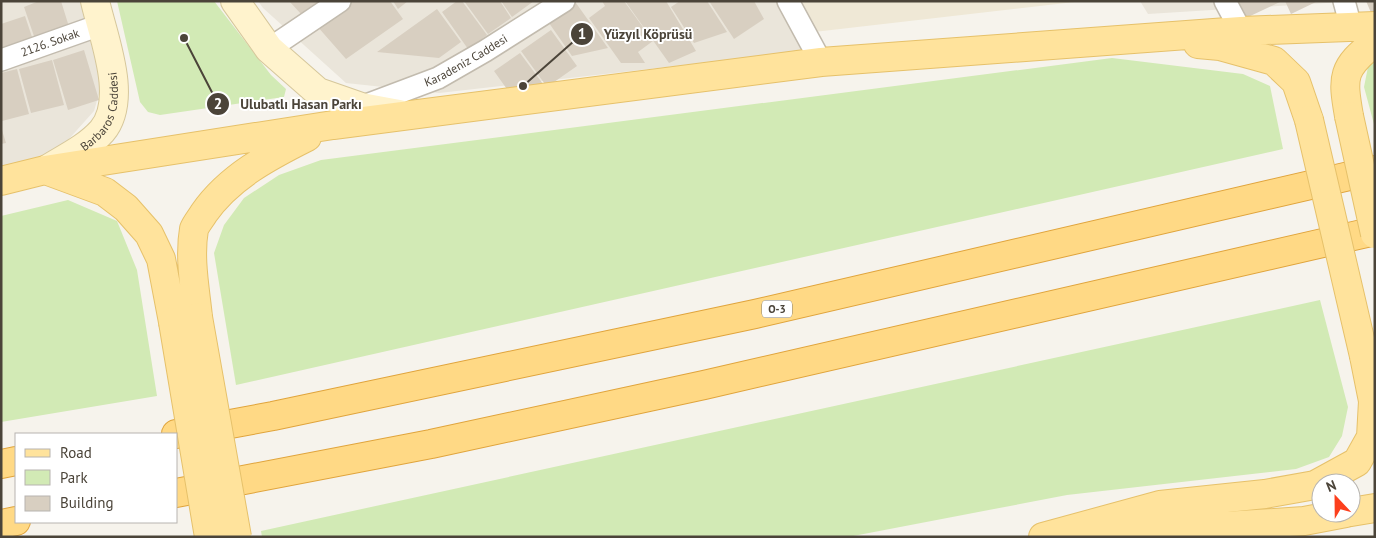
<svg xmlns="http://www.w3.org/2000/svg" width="1376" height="538" viewBox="0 0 1376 538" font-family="'PT Sans',sans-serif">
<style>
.residential{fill:#eae5da}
.education{fill:#efe8d6}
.green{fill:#d2eab5}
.building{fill:#d8cfc1}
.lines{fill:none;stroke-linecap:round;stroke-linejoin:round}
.minor-casing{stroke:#c2bbae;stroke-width:24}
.secondary-casing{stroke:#d6c79b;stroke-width:30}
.primary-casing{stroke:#e6c16a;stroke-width:30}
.trunk-casing{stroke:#e0a43c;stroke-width:30}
.minor{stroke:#fff;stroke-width:21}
.secondary{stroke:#fff3cd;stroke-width:28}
.primary{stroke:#ffe39c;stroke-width:28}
.trunk{stroke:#ffd985;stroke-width:28}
.primary-bridge-casing{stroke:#e6c16a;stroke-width:30;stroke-linecap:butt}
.primary-bridge{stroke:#ffe39c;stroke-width:28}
.labels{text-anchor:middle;stroke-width:4;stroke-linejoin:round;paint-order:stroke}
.shield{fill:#fff;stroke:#817c74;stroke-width:1}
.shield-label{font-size:11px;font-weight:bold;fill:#4b4439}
.street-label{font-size:12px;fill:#4b4439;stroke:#fff}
.leader{fill:none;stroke:#4b4439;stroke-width:2}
.callout-dot{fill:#4b4439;stroke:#fff;stroke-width:2}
.mark-label{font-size:15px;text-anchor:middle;font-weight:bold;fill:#fff}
.callout-label{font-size:14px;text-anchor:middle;font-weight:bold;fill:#4b4439;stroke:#fff;stroke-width:4;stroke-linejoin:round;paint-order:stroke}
</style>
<rect width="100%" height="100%" fill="#f6f3ec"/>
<path class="residential" d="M1,1H84L101,87L94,111L51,159L1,171Z
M258,1H798L814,32L798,52L439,93L346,83L263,8Z
M1140,1H1358L1148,14Z"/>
<path class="education" d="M798,1H1083L814,32Z"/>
<path class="green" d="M117,1H214L271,75L286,89L284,97L160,115L148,112L140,102Z
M1375,57V128L1364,87L1369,62Z
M1112,58L1243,74L1270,86L1283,149L236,385L214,253L224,225L244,198L279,175L321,160Z
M68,200L117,221L137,270L157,396L1,422V216Z
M1320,300L1348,407L1342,436L1329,457L1296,469L1067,495L848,537H262L261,531Z"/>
<path class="building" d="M39,1H61L70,30L36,42L24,7Z
M289,1H322L302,15Z
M352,1H390L403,19L346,59L317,26Z
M393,1H408L398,9Z
M457,1H462L487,35L468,49L442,12Z
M464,1H500L511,18L488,34Z
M501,1H534L512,17Z
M602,1H624L653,41L638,52L645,63H621L589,18L605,6Z
M625,1H666L696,51L669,63Z
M680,1H707L727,32L694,43L671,7Z
M709,1H754L764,19L734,39Z
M1237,1H1282L1246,18Z
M1285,1H1318L1291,14Z
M1366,1H1375V15H1372Z
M576,3L608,48L572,56L549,23Z
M437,9L461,42L439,58L377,52Z
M25,16L34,43L1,55V24Z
M551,30L577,66L547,87L521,51Z
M84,50L99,100L68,110L53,60Z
M520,53L546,88L509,92L494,71Z
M52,60L64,105L31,113L19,69Z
M17,69L29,114L2,121L1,73Z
M1,127L6,143L1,144Z"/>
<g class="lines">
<g class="minor-casing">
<g id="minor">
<path d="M788,1L821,62"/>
<path d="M1225,1L1241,31"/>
<path d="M1344,1L1351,27"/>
<path d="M269,49L340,1"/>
<path id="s1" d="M1,60L100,25"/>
<path id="s2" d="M361,107L438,78L485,51L564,1"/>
</g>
</g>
<g class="secondary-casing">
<g id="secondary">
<path d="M235,1L269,49L318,92L361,107L399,114"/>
<path id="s3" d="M46,170C65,158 87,148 102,131C129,99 103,37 95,1"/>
</g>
</g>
<g class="primary-casing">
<path id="primary" d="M1198,44L1220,46L1274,61L1296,82L1309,120
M1349,116C1342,76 1342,68 1375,42
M48,171L105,192L126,208L149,234L161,259L173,322
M1,181L45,170L333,125L821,62L1241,31L1375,26
M198,317C195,288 189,258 194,229C196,224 201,218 204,213C229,177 269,156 307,137
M1351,512L1375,508
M1099,534L1304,521L1346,513
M1043,537L1160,505L1265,494L1315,485L1357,462L1371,437L1373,401L1364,356"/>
</g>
<g class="trunk-casing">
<path id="trunk" d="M176,434L273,416L755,314L1375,170
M1,464L16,461
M176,493L431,444L704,385L1375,231
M1,524L16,521"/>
</g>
<use href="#minor" class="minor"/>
<use href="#secondary" class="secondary"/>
<use href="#primary" class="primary"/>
<use href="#trunk" class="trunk"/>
<g class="primary-bridge-casing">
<path id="primary-bridge" d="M1349,116L1375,234
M1309,120L1364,356
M198,317L237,537
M173,322L209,537"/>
</g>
<use href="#primary-bridge" class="primary-bridge"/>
</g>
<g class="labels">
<rect class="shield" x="762" y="300.5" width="30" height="17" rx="4"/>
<g class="shield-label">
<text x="777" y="313">O-3</text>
</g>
<g class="street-label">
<text dy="4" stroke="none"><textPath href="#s1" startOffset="52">2126. Sokak</textPath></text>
<text dy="4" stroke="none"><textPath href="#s2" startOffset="115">Karadeniz Caddesi</textPath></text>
<text dy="4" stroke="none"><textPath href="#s3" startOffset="86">Barbaros Caddesi</textPath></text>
</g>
</g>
<path class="leader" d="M523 86L582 34M184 38L218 104"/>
<g class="callout-dot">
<circle cx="523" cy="86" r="5"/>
<circle cx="184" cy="38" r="5"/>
<circle cx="582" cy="34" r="12"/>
<circle cx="218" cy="104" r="12"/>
</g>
<g class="mark-label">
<text x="582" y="39">1</text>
<text x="218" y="109">2</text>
</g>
<g class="callout-label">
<text x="648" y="39">Yüzyıl Köprüsü</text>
<text x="301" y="109">Ulubatlı Hasan Parkı</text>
</g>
<rect width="1376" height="538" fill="none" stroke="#4b4439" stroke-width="5"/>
<rect x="15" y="433" width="162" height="90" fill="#ffffff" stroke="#b7b4b0"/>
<rect x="25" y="449" width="25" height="8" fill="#ffe39c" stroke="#b7b4b0"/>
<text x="60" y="458" font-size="15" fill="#4b4439">Road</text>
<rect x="25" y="470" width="25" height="15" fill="#d2eab5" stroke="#b7b4b0"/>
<text x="60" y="483" font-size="15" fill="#4b4439">Park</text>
<rect x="25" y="496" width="25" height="15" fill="#d8cfc1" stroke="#b7b4b0"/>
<text x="60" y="508" font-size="15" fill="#4b4439">Building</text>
<g transform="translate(1336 498) rotate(338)"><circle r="24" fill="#ffffff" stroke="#b7b4b0"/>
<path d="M0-4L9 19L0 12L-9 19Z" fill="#fc3f1d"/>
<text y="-8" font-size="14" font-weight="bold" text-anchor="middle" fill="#4b4439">N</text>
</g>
</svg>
